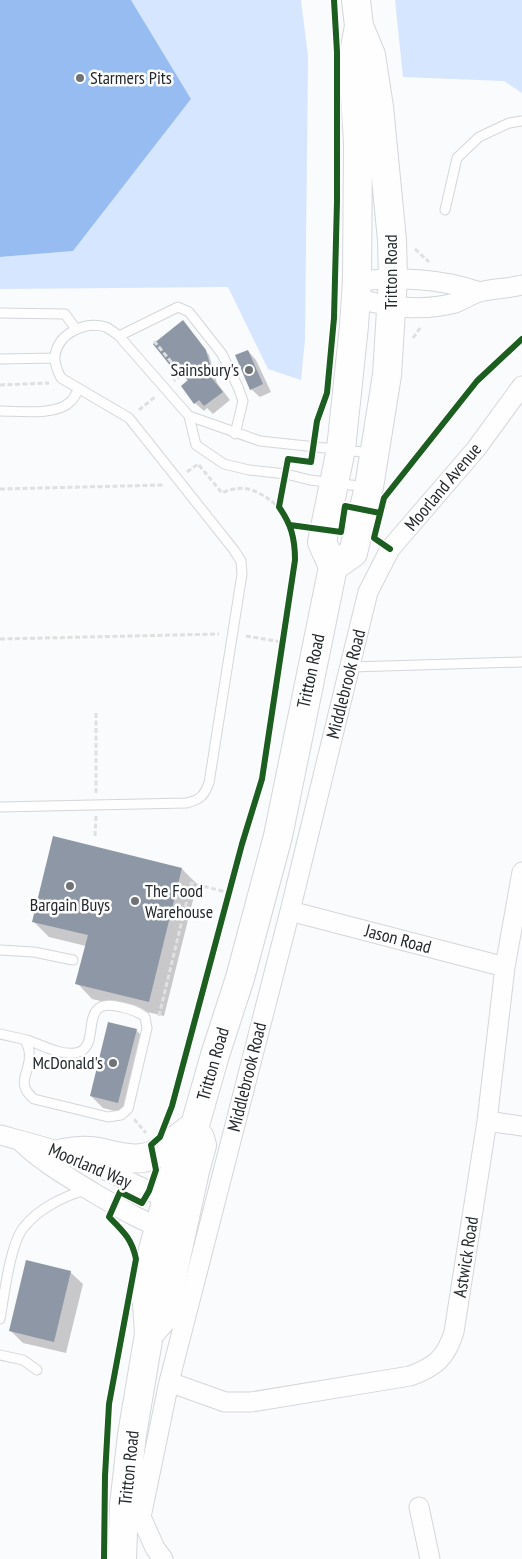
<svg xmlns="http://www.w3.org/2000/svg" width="522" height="1559" viewBox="0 0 522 1559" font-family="'PT Sans Narrow',sans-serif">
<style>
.green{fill:#d5e6fe}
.water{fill:#96bcf2}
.shadow{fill:#0003}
.building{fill:#8d97a6}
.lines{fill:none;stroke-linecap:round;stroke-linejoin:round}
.lane-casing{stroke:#d4d6da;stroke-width:11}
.street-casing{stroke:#d4d6da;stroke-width:21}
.primary-casing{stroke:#d4d6da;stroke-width:30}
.path{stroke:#dfe0e0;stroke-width:3;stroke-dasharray:5 2.5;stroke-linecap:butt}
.lane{stroke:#fefeff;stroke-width:9}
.street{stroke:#fefeff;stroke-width:19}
.primary{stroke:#fefeff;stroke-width:28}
.cycleway-casing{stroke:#fff;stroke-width:9}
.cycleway{stroke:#1b5e20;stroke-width:6}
.poi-dot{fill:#6f7276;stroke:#fff;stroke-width:2}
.labels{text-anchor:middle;stroke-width:5;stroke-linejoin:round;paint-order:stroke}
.poi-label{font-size:18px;fill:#24282d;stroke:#fff;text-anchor:start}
.street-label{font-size:18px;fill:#24282d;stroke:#fff}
</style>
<rect width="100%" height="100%" fill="#fafbfd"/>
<path class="green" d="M131,0H301L308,56L305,339L301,380L268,369L228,287L0,289V257L73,251L191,99Z
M395,0H522V93L504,81L403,77Z"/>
<path class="water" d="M0,0H131L191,99L73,251L0,257Z"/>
<path class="shadow" d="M186,326L209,355L217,383L230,400L213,414L207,408L204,411L195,403L182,386L189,381L177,372Z
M248,351L256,360L271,392L260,397L251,389Z
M182,869L197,884L164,1016L92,999L77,983L86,946L49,937L33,921Z
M136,1030L148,1042L130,1115L103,1108L91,1096Z
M70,1272L83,1284L66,1353L23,1343L11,1331Z"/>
<path class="building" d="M183,320L206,350L213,376L211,377L223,392L204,406L199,400L194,404L181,386L188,380L176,373L153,344Z
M248,350L263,384L250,390L235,355Z
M53,836L182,868L149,1002L75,984L88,935L32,922Z
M108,1022L137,1029L118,1103L90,1096Z
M26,1260L71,1271L54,1342L9,1331Z"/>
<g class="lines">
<g class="lane-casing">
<path id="lane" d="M445,210L457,158L479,137L509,123L522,121
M0,313L65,314L76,329
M119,336L178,307L189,312L222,354L238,387L243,401L235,434
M0,359L55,358
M0,411C19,411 56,416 70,402C74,399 76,393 79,389
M189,416L260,441L372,453
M351,667L522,662
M0,807L186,803C200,800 204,796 209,783L242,574L241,561L234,550L129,418L61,378C58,372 54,364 55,356C58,333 85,321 106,327C110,329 115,333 119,336L189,416L196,445L224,464L249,470L286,474L310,480L367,487
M0,950L34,952L73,960
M0,1034C9,1036 18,1038 27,1040C42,1045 59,1055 75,1053C105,1049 74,995 121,1007C130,1009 138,1011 145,1017L147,1028L128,1109L121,1115L108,1117L34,1099C13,1082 33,1071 29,1051C29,1047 26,1043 25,1040
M0,1319C4,1297 10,1243 24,1227C38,1209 64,1196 86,1190
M0,1355L23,1360L37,1370"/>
</g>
<g class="street-casing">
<path id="street" d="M357,281C400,277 439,278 480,292
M355,298C389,307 421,312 455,303C464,300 471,294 480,292C494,288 508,289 522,285
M290,911L505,967
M487,1121L522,1126
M0,1135C30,1143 59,1150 88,1162C118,1175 147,1193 179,1201
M21,1142C43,1163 68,1177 94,1193C118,1207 144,1223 170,1231
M169,1382L225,1402H251L410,1376C435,1367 446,1358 454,1332L487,1121L505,967L522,872
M419,1507L430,1559
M163,1559L155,1548L141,1517L169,1382L290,911L368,592L390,549L476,449L522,386"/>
</g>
<g class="primary-casing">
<path id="primary" d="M333,567L353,553L369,487L387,375L393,278L392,240L379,107L371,55L359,26L356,0
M63,1153C72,1151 81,1150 91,1151C110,1153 134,1164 153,1155C165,1150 180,1136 192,1128
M149,1334L163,1318L195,1171L202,1145L200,1138
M122,1559L124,1505L132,1435L149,1334L146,1289L153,1250L177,1161L195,1125L215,1055L240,978L278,836L333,567L322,542L341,449L354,326L357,281L358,144L353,58L359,26"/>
</g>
<path class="path" d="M415,249L429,262
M413,338L420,328
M154,341L182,375L174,381
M0,385L49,383
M139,410L156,396
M187,472L198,464L222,493C246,482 260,492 279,507
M0,489L165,485
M246,636L282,642
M0,639L219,634
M96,713V793
M95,836L96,816
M159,1016L191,883L230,893
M134,1119L146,1133"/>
<use href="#lane" class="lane"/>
<use href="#street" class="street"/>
<use href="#primary" class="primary"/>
<g class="cycleway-casing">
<path id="cycleway" d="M290,525L341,532L345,506L380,513
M390,549L374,538L384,498L477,381L522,339
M104,1559L105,1476L109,1404L136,1259C132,1239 123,1231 109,1217L120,1192L142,1203L149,1191L156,1170L151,1145L160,1137L172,1106L242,844L262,779L295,560C295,538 291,524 279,507L288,459L311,462L317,421L327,393L334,318L337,201V52L334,0"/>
</g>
<use href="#cycleway" class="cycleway"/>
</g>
<g class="poi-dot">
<circle cx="80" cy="78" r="5"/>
<circle cx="249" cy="370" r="5"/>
<circle cx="70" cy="886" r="5"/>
<circle cx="135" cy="901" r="5"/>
<circle cx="113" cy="1063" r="5"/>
</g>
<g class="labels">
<g class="poi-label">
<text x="90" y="84">Starmers Pits</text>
<text x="239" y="376" text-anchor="end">Sainsbury's</text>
<text x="145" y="897">The Food<tspan x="145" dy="21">Warehouse</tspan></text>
<text x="70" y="911" text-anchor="middle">Bargain Buys</text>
<text x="103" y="1069" text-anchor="end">McDonald's</text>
</g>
<g class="street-label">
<text transform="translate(391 272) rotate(-90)" y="6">Tritton Road</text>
<text transform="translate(443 487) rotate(-50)" y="6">Moorland Avenue</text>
<text transform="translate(311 671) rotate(-78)" y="6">Tritton Road</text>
<text transform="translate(346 684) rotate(-76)" y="6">Middlebrook Road</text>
<text transform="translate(398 939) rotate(15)" y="6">Jason Road</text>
<text transform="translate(213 1064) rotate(-74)" y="6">Tritton Road</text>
<text transform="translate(247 1077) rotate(-76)" y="6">Middlebrook Road</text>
<text transform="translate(90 1166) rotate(23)" y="6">Moorland Way</text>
<text transform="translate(466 1257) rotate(-81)" y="6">Astwick Road</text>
<text transform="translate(129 1468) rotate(-84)" y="6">Tritton Road</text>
</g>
</g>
</svg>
